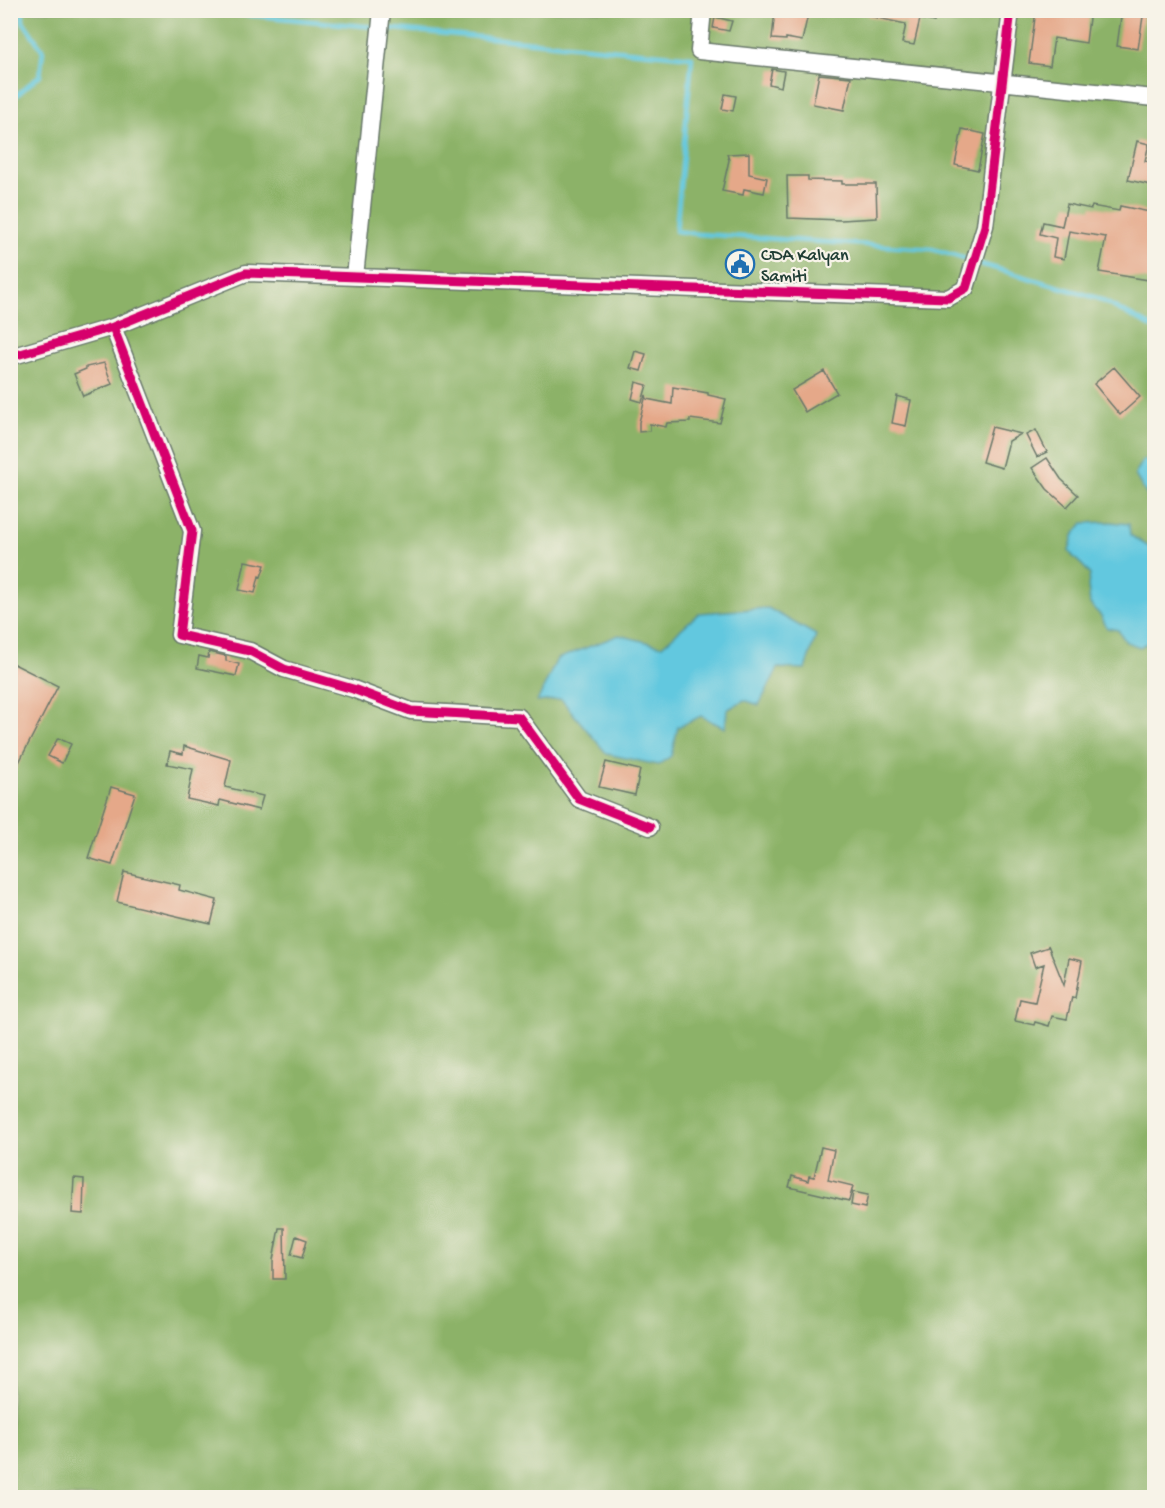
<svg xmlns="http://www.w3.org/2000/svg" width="1165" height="1508" viewBox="0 0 1165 1508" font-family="'Gochi Hand',sans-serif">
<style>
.forest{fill:#8cb268;stroke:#56784e;stroke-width:1.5}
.water{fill:#62c8df;stroke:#40828a;stroke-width:1.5}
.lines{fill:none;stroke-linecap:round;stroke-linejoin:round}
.stream{stroke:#62c8df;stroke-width:4.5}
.building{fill:#e5a889}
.minor-casing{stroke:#69786a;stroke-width:19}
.minor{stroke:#fff;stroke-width:16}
.cycleway-casing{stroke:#f7f3e8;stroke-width:13}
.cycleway{stroke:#d6006c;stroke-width:9}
.labels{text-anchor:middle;stroke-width:4.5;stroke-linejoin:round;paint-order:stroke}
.poi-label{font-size:18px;fill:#1f3d34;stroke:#f7f3e8;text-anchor:start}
</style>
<rect width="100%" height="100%" fill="#f7f3e8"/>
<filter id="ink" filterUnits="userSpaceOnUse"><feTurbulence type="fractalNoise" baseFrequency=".0167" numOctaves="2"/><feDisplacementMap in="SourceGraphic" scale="12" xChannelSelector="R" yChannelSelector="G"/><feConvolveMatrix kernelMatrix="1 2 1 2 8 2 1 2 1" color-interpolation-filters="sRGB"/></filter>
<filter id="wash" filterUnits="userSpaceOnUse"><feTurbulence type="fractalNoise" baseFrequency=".008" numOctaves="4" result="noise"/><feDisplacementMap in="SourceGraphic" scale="24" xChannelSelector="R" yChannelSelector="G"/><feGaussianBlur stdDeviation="1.35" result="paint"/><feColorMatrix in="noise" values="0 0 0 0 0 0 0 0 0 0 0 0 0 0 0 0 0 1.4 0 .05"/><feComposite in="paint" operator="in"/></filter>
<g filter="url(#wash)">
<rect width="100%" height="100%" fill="#f2e7cf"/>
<path class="forest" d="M11,11H1154V1497H11Z"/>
<path class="water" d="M1154,459V502L1149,499L1135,475L1143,460Z
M1110,522L1129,524L1130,535L1154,550V639L1140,647L1126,642L1118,630L1107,628L1101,616L1090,604L1088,585L1090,575C1084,564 1075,561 1069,551L1073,536L1083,523Z
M768,608L816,635L805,669L778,668L759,705L744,700L727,710L725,728L701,716L678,727L671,756L658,765L607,754L561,699L537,702L557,659L619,635L662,646L699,613Z"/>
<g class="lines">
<path class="stream" d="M194,10L692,57L676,231L698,234L932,249L969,260
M10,101L40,75L43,51L23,21L22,10
M977,263L1097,298L1154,328"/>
</g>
<g id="blocks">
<path class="building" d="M775,10H809L802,41L786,38V40L772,39Z
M869,10H937L934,22L920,19L914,45L902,43L906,24L868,16Z
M1036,10H1090L1086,43L1054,38L1050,66L1029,63Z
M1122,10H1144L1138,49L1117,46Z
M715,17L732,21L729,31L713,28Z
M772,69L784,71L781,87L769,84Z
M819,74L851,77L844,110L813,104Z
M725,94L736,96L733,111L722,109Z
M962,129L985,134L978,170L955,165Z
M1137,141L1149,144L1145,161L1155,163V186L1128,180Z
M749,153V174L767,178L764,193L744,189L743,195L722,191L729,160L727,154Z
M787,176H808V180L842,181V184H876L877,218L841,220L788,218Z
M1067,204L1091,209L1092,206L1119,211L1120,206L1155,213V281L1099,272L1106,237L1069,231L1064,259L1053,257L1056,238L1040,234L1043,222L1062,226Z
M635,351L646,354L641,371L630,368Z
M104,363L112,384L83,396L74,374L86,369V367Z
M1114,367L1140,397L1120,415L1094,384Z
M824,371L837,393L805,412L792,390Z
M636,382L647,385L642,402L632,399Z
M673,387L708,393V395L726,399L720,423L690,419V422L667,423L666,427L650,424V431L639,432V422L646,395L647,399L672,404Z
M897,396L911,400L906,426L892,423Z
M992,427L1021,434L1009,441L1002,468L982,462Z
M1036,430L1047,452L1037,457L1026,435Z
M1047,458L1061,479L1078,495L1067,507L1047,489L1032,468Z
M245,561L265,565L261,577L259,576L255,593L239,590Z
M209,652L226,656V661L239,664L236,676L197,668L199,656L208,658Z
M10,662L58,686L10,780Z
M58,738L71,744L62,763L48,756Z
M184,746L231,760L225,787L263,796L259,810L220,800L219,806L187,799L193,769L167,764L170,751L183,754Z
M606,762L640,770L635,795L599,787Z
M111,787L135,794L112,865L88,858Z
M124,872L180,885L179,890L217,900L211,924L117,902Z
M1048,945L1064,985L1069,958L1082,961L1075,998L1072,997L1067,1019L1052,1016L1049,1026L1035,1022L1034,1025L1015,1021L1020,999L1035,1002L1044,964L1035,967L1030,953L1048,947Z
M821,1147L834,1150L828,1180L853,1186L849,1201L789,1187L792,1176L808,1181L809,1176L814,1177Z
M74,1178L84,1179L83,1214L72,1213Z
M853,1192L868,1195L865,1208L851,1205Z
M279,1228H284L285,1279H273V1260Z
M296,1236L307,1240L302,1258L291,1255Z"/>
</g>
</g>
<g filter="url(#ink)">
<use href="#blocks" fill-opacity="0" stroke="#69786a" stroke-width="1.5"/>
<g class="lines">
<g class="minor-casing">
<path id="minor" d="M703,10L699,51L1154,98
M355,277L382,10
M113,327L192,531L179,635L250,651L284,669L353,689L411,711L519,717L579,799L650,827
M10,357L113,327L246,273L948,298L966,288L985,226L1011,10"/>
</g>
<use href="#minor" class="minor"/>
<g class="cycleway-casing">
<path id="cycleway" d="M113,327L192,531L179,635L250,651L284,669L353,689L411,711L519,717L579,799L650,827
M10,357L113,327L246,273L948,298L966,288L985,226L1011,10"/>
</g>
<use href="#cycleway" class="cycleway"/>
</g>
</g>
<defs>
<g id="civic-ring" transform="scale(1.5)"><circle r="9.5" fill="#f7f3e8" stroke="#1f6fb2" stroke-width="1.5"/><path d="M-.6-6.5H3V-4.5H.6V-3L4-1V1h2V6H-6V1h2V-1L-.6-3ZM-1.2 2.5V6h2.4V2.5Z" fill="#1f6fb2"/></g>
</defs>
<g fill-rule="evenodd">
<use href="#civic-ring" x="740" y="264"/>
</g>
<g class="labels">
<g class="poi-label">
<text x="761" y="260">CDA Kalyan<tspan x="761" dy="21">Samiti</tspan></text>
</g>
</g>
<rect width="1165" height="1508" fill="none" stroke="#f7f3e8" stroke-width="36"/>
</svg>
